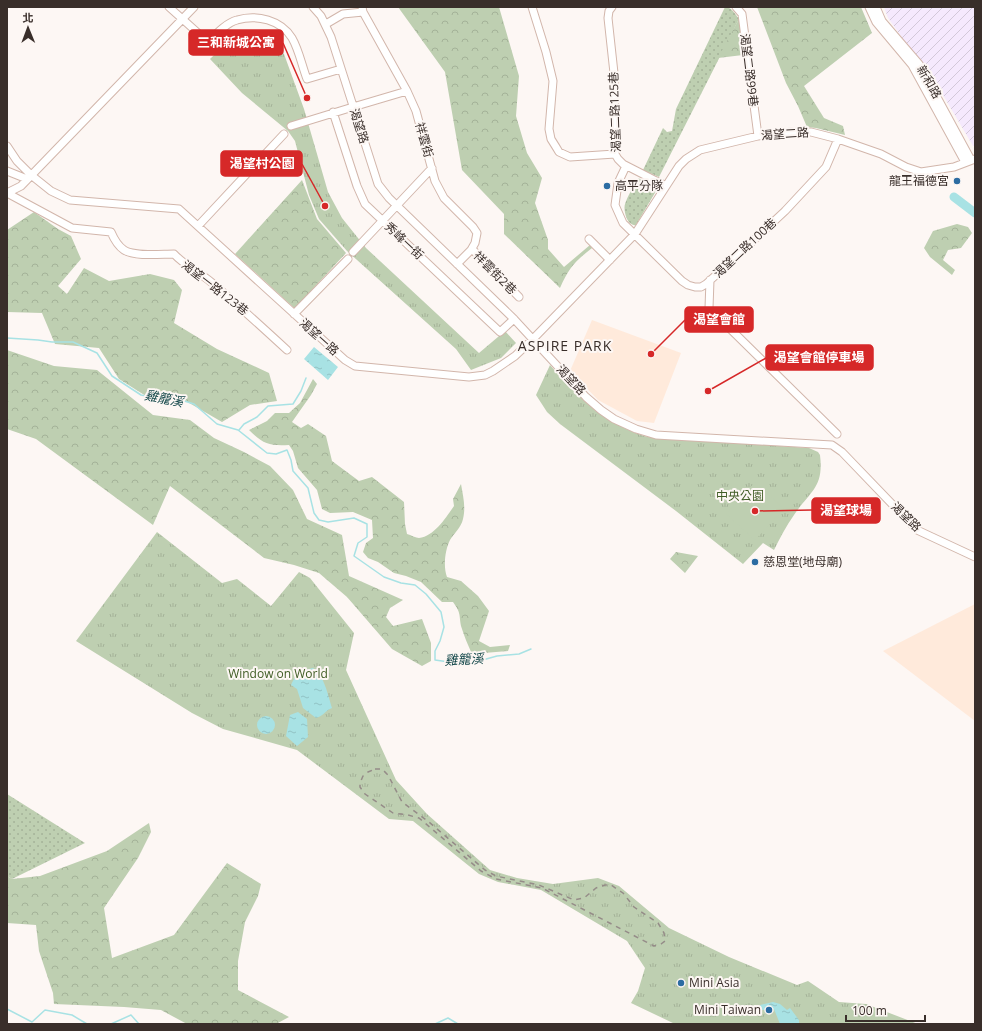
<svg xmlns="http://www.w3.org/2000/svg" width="982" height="1031" viewBox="0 0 982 1031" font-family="'Open Sans','Noto Sans TC',sans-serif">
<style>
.commercial{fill:#ffeadb}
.industrial{fill:url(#industrial-furrows)}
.grass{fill:url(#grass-dots)}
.forest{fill:url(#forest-crowns)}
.park{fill:url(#park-tufts)}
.pitch{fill:#becfb1}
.water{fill:url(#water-ripples)}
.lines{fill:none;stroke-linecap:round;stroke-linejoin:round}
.stream{stroke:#a8e2e4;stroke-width:1.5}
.river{stroke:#a8e2e4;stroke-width:9}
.minor-casing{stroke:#d2b6ab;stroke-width:9}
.minor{stroke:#fff;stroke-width:7}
.rail{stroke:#958c88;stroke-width:1.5;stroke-dasharray:5 5;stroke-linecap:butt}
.poi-dot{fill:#2c6ca2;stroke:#fdf7f4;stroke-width:1.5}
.labels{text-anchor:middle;stroke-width:4;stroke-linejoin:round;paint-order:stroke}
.street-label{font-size:12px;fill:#392e2a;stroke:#fdf7f4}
.poi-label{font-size:12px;fill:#392e2a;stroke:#fdf7f4;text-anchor:start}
.park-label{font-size:12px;fill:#405d25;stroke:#fdf7f4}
.water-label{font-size:13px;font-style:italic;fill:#134749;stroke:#fdf7f4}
.quarter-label{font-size:14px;letter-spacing:1px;fill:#392e2a;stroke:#fdf7f4}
.leader{fill:none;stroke:#d62828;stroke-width:1.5}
.callout-dot{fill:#d62828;stroke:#fdf7f4;stroke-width:1.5}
.callout{fill:#d62828;stroke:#d62828;stroke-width:1.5}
.callout-label{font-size:13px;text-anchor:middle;font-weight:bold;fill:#fff}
</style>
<defs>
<pattern id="industrial-furrows" width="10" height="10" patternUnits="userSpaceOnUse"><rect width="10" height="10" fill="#f5e9fd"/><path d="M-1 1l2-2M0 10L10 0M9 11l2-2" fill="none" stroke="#d3c8d9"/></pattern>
<pattern id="grass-dots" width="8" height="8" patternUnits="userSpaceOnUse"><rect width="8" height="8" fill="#becfb1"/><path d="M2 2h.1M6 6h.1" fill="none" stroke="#a4b298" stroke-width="1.8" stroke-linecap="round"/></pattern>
<pattern id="forest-crowns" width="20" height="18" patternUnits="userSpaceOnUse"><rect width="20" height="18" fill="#becfb1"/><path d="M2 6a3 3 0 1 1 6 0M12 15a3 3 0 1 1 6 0" fill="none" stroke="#a4b298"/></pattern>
<pattern id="park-tufts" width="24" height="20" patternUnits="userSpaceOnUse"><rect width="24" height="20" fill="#becfb1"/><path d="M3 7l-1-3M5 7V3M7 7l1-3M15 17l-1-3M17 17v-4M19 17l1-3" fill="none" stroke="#a4b298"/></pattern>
<pattern id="water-ripples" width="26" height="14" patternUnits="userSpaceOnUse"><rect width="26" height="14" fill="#a8e2e4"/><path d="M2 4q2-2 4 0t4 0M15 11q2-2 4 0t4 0" fill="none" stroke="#91c2c4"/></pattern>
</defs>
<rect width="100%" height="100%" fill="#fdf7f4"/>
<path class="commercial" d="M592,320L681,353L654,423L637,421L598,400L570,371Z
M975,604V721L883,651Z"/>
<path class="industrial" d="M884,7H975V146H973L940,90L888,18Z"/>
<path class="grass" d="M725,7C732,7 735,14 739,19L659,177L643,170L663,128L667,132L672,131L676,109Z
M638,178L654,186L656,191L636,225C627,227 623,210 625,204C628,195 634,186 638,178Z
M7,794L85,843L12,879L7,876Z"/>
<path class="forest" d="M398,7H499L519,76L516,116L527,153L542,178L535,203L548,240V249L564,267L590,245L592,248C574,262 569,268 560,288L504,234V214L462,170L445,72Z
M757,7H861L872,33L804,86L824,118L843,126L845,135L816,128L807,127L798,106L786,83Z
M739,19L743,55L718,58Z
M302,180L317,219L346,253L296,307H293L235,254Z
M34,212L58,229L71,236L81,259L58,286L67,294L84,268L109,281L150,274L174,280L182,290L174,323L217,349L269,373L277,401L250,405L222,422L184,400L157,403L119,379L99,348L55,344L42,313L7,312V230Z
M957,224L968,227L972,233L961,248L948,250L943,260L955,270L952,275L930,257L924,248L933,231Z
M7,350L54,366L97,370L153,415L190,420L214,438L244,452L270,466L293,490L307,519L342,535L349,576L403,600L390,608L386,617L393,626L422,619L431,643V661L422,666L392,649L347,597L319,573L294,565L264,558L170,486L153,525L36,439L7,429Z
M313,379L317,384L311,395L292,422L301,428L308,424L326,436L332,461L359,481L372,477L404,502L405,524L407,534C411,535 416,538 419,538C435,536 446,517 454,506L453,499L461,484C463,496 466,507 463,519C461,528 454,533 450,540C445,550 443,567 447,577L461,581L478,596L489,611L479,641L490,647L510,645L508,651L472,654C468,645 464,636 461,626C459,614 461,613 453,602H442L421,582L406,576L394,573L378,562L368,558L363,552L366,543L373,538L372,520L353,512L330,513L322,509L317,490L298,468L293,451L289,445C269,446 263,444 249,430L267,421L275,413H289L300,403Z
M676,552L698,556L685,573L670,559Z
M149,823L151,832L138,858L104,908L112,958L174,935L227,863L261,884L258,896L245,922L238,961V990L289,1017L276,1024H187L161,1010L124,1007L54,1004L53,993L39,951L36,925L7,923V876L12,879L40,876L107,851Z"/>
<path class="park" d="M253,30L262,31L270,34L278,42L284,54L304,109L328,192L342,218L366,248L479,353L505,331L516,343L501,358L471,370L456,349L347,251L319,219L309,195L295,141L288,131L242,93L210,59C223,47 235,32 253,30Z
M550,365C577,396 608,426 648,437L809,448L818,452L820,455C824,488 810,491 794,515C786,526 780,538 774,550L763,543L743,564L676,511L560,424L547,412L536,395Z
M157,532L222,583L237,579L271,606L299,572L310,578L354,633L346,670L396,780L427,814L490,870L517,878L553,884L598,878L619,886L669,928L729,957L797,985L808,981L839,1002L866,1004L918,1024H675L631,1003L638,991L645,968L627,941L541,890L498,882L479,874L413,821L389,819L297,750L223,729L192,713L76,641Z"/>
<path class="pitch" d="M755,482L784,509L755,540L726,514Z"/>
<path class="water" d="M314,347L338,367L328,380L304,359Z
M313,668C324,675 328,695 332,708C326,710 322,717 316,718L303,708L297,689L291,685C295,675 302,670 313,668Z
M298,712L307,719L308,737L297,746L286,736L290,715Z
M257 725a9 9 0 1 1 18 0a9 9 0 1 1-18 0Z
M773,1002L780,1004L787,1010L790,1008L799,1020V1024H780L774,1009L762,1010L760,1005Z"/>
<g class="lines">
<path class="stream" d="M7,338L38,340L52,342H73L97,353L112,376L141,395L165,400L178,399L194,404L217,424L238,430L267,453L276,454L287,450L291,460L293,471L308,488L314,513L319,520L328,522L354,518L367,524V537L358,543L354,556L384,577L401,583L415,585L426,594L441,612L444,627L440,641L435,651V660L449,662L457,660L479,661L497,656L519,654L531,649
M239,430L244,424L257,417L268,406L293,404L301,391L306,378
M7,1009L32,1022L45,1010L72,1015L87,1024
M111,1024L131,1015L139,1024
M435,1024L448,1018L458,1024"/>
<path class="river" d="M954,197L975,213"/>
<g class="minor-casing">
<path id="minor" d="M169,7L208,42C216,34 226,23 237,20C257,14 281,20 292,38C299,50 302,66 307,79L341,69
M313,7L321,16L331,37L378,184L389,198L514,319L586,397L601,410L614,419L636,429L656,435L832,445L842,452L917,530L975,557
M362,7L363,12L407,91L416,111L435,181L444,198L473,227L477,233L475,243L471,250L457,264
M532,7L546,52L553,81L549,129L551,139L556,147L559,152L570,157L615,154
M612,7L609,11L608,18L614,73L615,154L618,159L623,164L666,186
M736,7L742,14L758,136
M869,7L876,22L912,65L965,162
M876,7L882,21L919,64L971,160
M326,24L343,14L363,12
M353,107L407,91
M333,112L357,186L365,204L500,332L514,319
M291,126L353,107
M7,146L17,161L31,175L51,191L70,200L179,209L345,360L355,366L469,377L485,375L493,371L515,356L533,339L635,234L679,166L686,159L700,150L758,136L792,132H811L838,139L881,154L906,167L921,172L954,167L975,159
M626,166L618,183L615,205L623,223L682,281L688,285L695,287H701L706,284L725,267L785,211L826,167L838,139
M7,171L27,179
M7,193L72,228L111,232C114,239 118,246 124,250C135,257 161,254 174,254C185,266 199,272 211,282C237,304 262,327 287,350
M7,193L21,186L194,7
M198,226L284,134
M589,239L610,260
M472,249L519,297
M353,252L432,168
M710,280L709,308L837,434
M294,314L348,259"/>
</g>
<use href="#minor" class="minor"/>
<path class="rail" d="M375,769H382L388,775L402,802L429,822L485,870L496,876L539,885L574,900L584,898L596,888L605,885H611L623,893L634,907L658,923L664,933L665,941L661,944L654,946L542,888L496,879L481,871L419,818L408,815L393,813L365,794L360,787V783L363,776L368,772Z"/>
</g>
<g class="poi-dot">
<circle cx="957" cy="181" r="4"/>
<circle cx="607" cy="186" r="4"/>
<circle cx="755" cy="562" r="4"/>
<circle cx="681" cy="983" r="4"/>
<circle cx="769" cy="1010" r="4"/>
</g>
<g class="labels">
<g class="street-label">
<text transform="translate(749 70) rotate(83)" y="4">渴望二路99巷</text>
<text transform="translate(929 82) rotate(60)" y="4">新和路</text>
<text transform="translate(615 112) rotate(-92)" y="4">渴望二路125巷</text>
<text transform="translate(359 126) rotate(72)" y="4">渴望路</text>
<text transform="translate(785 134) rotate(-4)" y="4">渴望二路</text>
<text transform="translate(424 140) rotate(74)" y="4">祥雲街</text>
<text transform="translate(404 241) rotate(43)" y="4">秀峰一街</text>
<text transform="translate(745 248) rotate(-43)" y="4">渴望二路100巷</text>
<text transform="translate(495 273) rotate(45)" y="4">祥雲街2巷</text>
<text transform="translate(215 288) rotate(38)" y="4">渴望一路123巷</text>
<text transform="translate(319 337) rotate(42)" y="4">渴望一路</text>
<text transform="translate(571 380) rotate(47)" y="4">渴望路</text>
<text transform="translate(906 517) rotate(44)" y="4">渴望路</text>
</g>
<g class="poi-label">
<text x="949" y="185" text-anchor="end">龍王福德宮</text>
<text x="615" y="190">高平分隊</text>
<text x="763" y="566">慈恩堂(地母廟)</text>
<text x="689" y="987">Mini Asia</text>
<text x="761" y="1014" text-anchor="end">Mini Taiwan</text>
</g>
<g class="park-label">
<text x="740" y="500">中央公園</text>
<text x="278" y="678">Window on World</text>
</g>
<g class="water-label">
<text transform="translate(164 398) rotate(11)" y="5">雞籠溪</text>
<text transform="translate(464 659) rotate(-3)" y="5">雞籠溪</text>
</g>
<g class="quarter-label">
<text x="565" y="351">ASPIRE PARK</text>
</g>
</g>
<path class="leader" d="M307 98L283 43M325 206L302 164M651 354L685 320M708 391L766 358M755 511L812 510"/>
<g class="callout-dot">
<circle cx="307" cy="98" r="4"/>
<circle cx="325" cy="206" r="4"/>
<circle cx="651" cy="354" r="4"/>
<circle cx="708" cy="391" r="4"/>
<circle cx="755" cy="511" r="4"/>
</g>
<g class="callout">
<rect x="189" y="30" width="94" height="25" rx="4"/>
<rect x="221" y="151" width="81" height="25" rx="4"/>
<rect x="685" y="307" width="68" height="25" rx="4"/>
<rect x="766" y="345" width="107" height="25" rx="4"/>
<rect x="812" y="498" width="68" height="25" rx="4"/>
</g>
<g class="callout-label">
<text x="236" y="47">三和新城公寓</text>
<text x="262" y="168">渴望村公園</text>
<text x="719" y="324">渴望會館</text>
<text x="819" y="362">渴望會館停車場</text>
<text x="846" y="515">渴望球場</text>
</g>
<rect width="982" height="1031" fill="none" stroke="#392e2a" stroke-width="16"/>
<g transform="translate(28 28) rotate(359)" stroke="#fdf7f4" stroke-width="3" paint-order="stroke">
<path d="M0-3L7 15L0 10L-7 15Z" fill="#392e2a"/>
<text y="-6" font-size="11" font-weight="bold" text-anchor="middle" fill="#392e2a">北</text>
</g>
<path d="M846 1015v6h79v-6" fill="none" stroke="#392e2a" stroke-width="2"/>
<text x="852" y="1015" font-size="12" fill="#392e2a" stroke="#fdf7f4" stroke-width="3" paint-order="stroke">100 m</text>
</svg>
